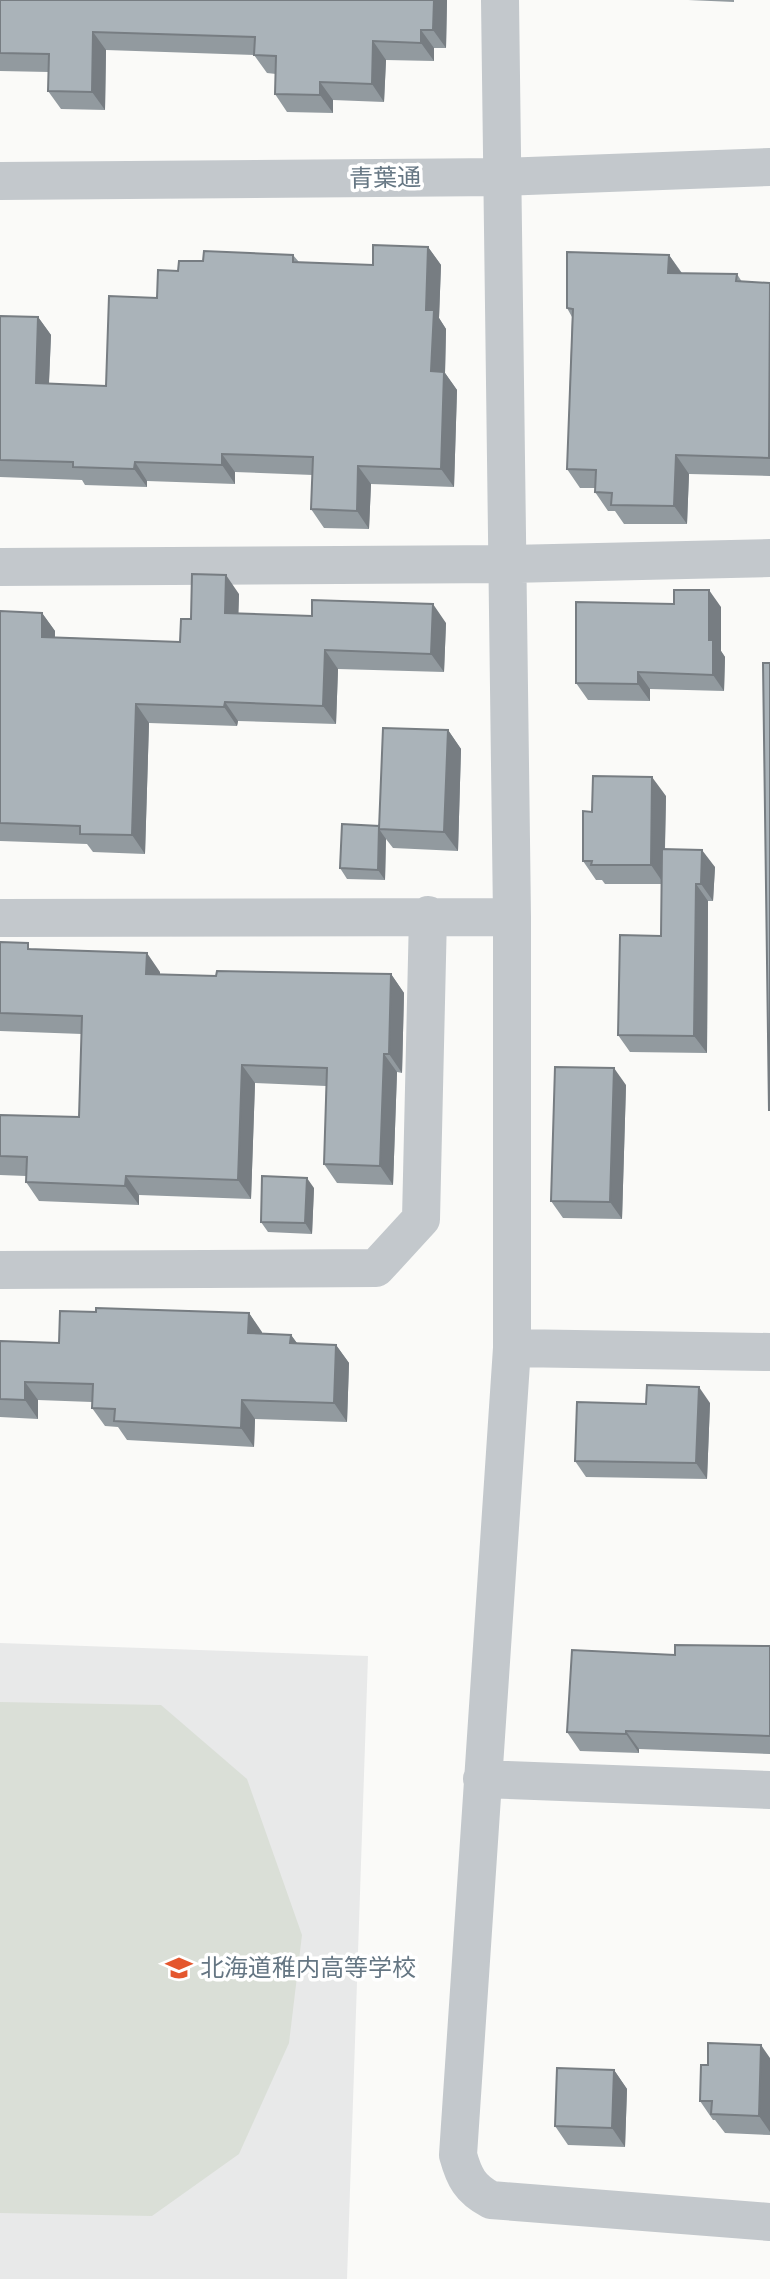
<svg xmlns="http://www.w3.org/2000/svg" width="770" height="2279" viewBox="0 0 770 2279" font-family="'Golos Text','Noto Sans JP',sans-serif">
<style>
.built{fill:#e8e9e9}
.green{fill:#dadfd7}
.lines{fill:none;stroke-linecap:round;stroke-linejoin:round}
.minor{stroke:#c3c8cc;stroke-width:38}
.wall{fill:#929a9f}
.shaded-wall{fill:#777d82}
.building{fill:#aab3b9;stroke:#777d82;stroke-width:2}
.labels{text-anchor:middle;stroke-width:7;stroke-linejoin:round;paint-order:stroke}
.street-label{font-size:24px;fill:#657683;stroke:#fff}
.poi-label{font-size:24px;fill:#657683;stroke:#fff;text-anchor:start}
</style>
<rect width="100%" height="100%" fill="#fafaf8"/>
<path class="built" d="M0,1643L368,1656L347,2279H0Z"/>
<path class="green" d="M0,1702L161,1705L247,1779L302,1935L289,2043L239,2154L152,2216L0,2213Z"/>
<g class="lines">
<path class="minor" d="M500,0L512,917V1348L458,2155C464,2177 470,2189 491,2200L770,2222
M0,181L502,177L770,167
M0,567L509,564L770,558
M0,918L512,917
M0,1270L376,1268L421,1219L428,915
M512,1348L770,1352
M482,1779L770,1790"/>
</g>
<path class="wall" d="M0,0H447L446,48H434V61L386,60L384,102L333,100V113L287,112L275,94L276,74L267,73L254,55L106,50L105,110L61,109L48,91L49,72L0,71Z
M688,0H734V2Z
M428,247L441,265L439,318L446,329L445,373L457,390L454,487L371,484L369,529L324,528L311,509L313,475L235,472V484L147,481V487L85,485L82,480L0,477V316L38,317L51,335L49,384L106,386L157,298L178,271L203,261L293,255L299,262L373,265Z
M669,255L682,273L737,274L742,282L770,283V476L689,474L687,524H624L615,511H608L595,492V488H580L567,469L572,317L567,308Z
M239,594L238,614L446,623L444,672L338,669L336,724L238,721L237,726L149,723L145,854L93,852L87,844L0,841V611L42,613L55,631V637L180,642L191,619Z
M721,607V651L725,657L724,691L650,689V701L588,700L576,683Z
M448,730L461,749L458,851L393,848L386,839L385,880L347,879L340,868L379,826Z
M666,796L665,849L715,867L713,901H708L707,1053L630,1052L618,1035L661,936V884H605L602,880H596L583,861L592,812Z
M0,942L32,949L160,972V974L216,976L391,974L404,993L402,1073L397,1072L393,1185L337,1183L324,1164L326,1086L255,1083L251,1199L139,1195V1205L39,1201L26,1182V1176L0,1175V1115L79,1117L82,1034L0,1031Z
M626,1085L622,1219L563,1218L551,1201Z
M314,1188L312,1234L268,1232L261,1222Z
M96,1312L249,1313L262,1334L291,1335L297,1343L336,1345L349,1363L347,1422L255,1419L254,1447L127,1440L118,1427L105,1426L92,1408V1402L38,1400V1419L0,1417V1341L59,1343Z
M710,1403L707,1479L586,1477L575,1461L646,1404Z
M770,1646V1754L639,1749V1753L580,1751L567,1732L675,1655Z
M770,2058V2135L725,2133L715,2120H713L700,2101L708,2065Z
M614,2070L627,2089L625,2147L568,2145L555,2126Z"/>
<path class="shaded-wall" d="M434,0H447L446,48L433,30Z
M421,30L434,48V61L421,43Z
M93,32L106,50L105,110L92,92Z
M373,41L386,60L384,102L372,84Z
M320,82L333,100V113L320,95Z
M428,247L441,265L439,318L446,329L445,373L457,390L454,487L441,469L426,310Z
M669,255L682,274L668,273Z
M38,317L51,335L48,402L36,383Z
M222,454L235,472V484L222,465Z
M676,455L689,474L687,524L674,506Z
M135,462L147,481V487L134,469Z
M358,466L371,484L369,529L357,511Z
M226,575L239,594L238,632L225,613Z
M709,590L721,607V651L725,657L724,691L713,675L709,640Z
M433,604L446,623L444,672L431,654Z
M42,613L55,631V656L42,637Z
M325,650L338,669L336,724L323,706Z
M638,672L650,689V701L638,684Z
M225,702L238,721L237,726L224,707Z
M136,704L149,723L145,854L132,835Z
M448,730L461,749L458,851L444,832Z
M652,777L666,796L664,884L651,865Z
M379,829L386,839L385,880L378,870Z
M702,850L715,867L713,901L701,884Z
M696,884L708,901L707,1053L694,1036Z
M147,953L160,972V993L146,974Z
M391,974L404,993L402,1073L389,1054Z
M384,1054L397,1072L393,1185L380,1166Z
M242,1065L255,1083L251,1199L238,1180Z
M614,1068L626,1085L622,1219L610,1202Z
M126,1176L139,1195V1205L125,1186Z
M307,1178L314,1188L312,1234L305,1223Z
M249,1313L262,1332V1352L248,1333Z
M291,1335L304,1353L290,1343Z
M336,1345L349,1363L347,1422L334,1403Z
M25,1382L38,1400V1419L25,1400Z
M699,1387L710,1403L707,1479L696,1463Z
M242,1400L255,1419L254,1447L241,1428Z
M626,1731L639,1749V1753L626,1734Z
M761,2045L770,2058V2132L759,2116Z
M614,2070L627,2089L625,2147L612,2128Z"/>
<path class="building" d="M0,0H434L433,30H421V43L373,41L372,84L320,82V95L275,94L276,56L254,55L255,37L93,32L92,92L48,91L49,54L0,53Z
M373,245L428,247L426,310H434L431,371L444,372L441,469L358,466L357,511L311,509L313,457L222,454V465L135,462L134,469L73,467V462L0,460V316L38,317L36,383L106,386L109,296L157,298L158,270L178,271L179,261H203L204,251L293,255V262L373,265Z
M567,252L669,255L668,273L737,274L736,281L770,283L769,458L676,455L674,506L611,505L612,493L595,492L596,470L567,469L573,309L567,308Z
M192,574L226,575L225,613L312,616V600L433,604L431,654L325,650L323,706L225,702L224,707L136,704L132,835L80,834V826L0,823V611L42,613V637L180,642L181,619H191Z
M674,590H709V640H713V675L638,672V684L576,683V602L674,604Z
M763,663H770V1110H769Z
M383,728L448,730L444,832L379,829Z
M593,776L652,777L651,865H591L592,861H583V811L592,812Z
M342,824L379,826L378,870L340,868Z
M662,849L702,850L701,884H696L694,1036L618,1035L620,935L661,936Z
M0,942L28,943V949L147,953L146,974L216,976L217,971L391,974L389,1054H384L380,1166L324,1164L327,1068L242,1065L238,1180L126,1176L125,1186L26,1182L27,1157L0,1156V1115L79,1117L82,1016L0,1013Z
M555,1067L614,1068L610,1202L551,1201Z
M262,1176L307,1178L305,1223L261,1222Z
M96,1308L249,1313L248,1333L291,1335L290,1343L336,1345L334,1403L242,1400L241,1428L114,1421L115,1409L92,1408L93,1384L25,1382V1400L0,1399V1341L59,1343L60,1311L96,1312Z
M647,1385L699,1387L696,1463L575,1461L577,1402L646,1404Z
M675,1645L770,1646V1736L626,1731V1734L567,1732L572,1650L675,1655Z
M708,2043L761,2045L759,2116L711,2114L712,2101H700L701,2065H708Z
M557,2068L614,2070L612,2128L555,2126Z"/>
<defs>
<g id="school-bare" transform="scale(2.1)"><path d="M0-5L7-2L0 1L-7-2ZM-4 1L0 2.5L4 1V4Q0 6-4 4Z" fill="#e4572e" stroke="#fff" stroke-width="2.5" paint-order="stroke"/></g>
</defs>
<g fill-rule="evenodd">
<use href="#school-bare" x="179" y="1968"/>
</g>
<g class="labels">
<g class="street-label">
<text transform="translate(385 178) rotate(-1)" y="8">青葉通</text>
</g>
<g class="poi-label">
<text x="200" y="1976">北海道稚内高等学校</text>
</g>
</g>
</svg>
